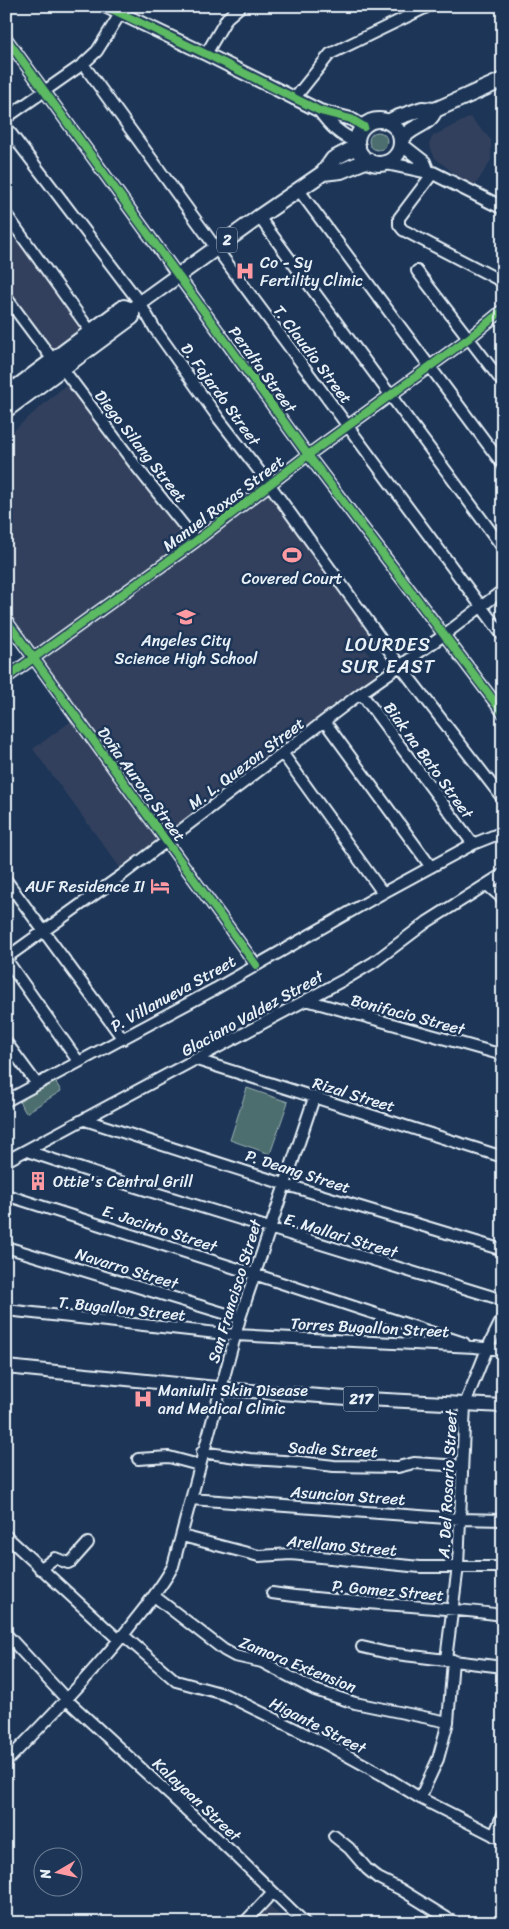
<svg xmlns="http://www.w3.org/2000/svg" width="509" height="1929" viewBox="0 0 509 1929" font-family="Sriracha,sans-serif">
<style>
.built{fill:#31415d}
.green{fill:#4d6e6e;stroke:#9ab0b3}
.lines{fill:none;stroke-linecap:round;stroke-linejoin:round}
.minor-casing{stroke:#e8f1f8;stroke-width:14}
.major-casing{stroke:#e8f1f8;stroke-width:16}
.highway-casing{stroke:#e8f1f8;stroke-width:18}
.minor{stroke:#1d3557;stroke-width:10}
.major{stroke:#1d3557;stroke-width:12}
.highway{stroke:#1d3557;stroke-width:14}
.cycleway-casing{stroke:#1d3557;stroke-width:11}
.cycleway{stroke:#5cba63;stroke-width:8}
.labels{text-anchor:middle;stroke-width:5;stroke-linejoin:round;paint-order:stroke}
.shield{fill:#1d3557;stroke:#abb9c8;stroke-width:1}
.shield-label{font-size:15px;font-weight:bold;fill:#e8f1f8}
.poi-label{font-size:16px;fill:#e8f1f8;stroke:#1d3557;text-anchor:start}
.street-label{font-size:16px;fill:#e8f1f8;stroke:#1d3557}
.quarter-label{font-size:19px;letter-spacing:1px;fill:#e8f1f8;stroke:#1d3557}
</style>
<rect width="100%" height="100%" fill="#1d3557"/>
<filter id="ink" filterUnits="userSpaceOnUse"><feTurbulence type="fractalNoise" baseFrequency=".02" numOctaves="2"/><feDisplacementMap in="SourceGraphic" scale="10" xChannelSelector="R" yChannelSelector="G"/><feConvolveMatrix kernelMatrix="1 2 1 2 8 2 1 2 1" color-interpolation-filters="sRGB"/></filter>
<g filter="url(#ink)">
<path class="built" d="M470,117L491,140V160L473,189L435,158L429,144L433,136Z
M20,236L85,326L50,352L6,291V247Z
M67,384L129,461L189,541L34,655L6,615V437Z
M271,492L374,636L363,645L382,675L170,834L39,660Z
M74,719L160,839L121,869L33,749Z
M267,1903L288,1923H249Z"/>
<path class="green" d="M369 141a9 9 0 1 1 18 0a9 9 0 1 1-18 0Z
M52,1076L61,1091L26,1113L17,1098Z
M247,1088L288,1102L270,1154L230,1140Z"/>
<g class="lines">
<g class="minor-casing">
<path id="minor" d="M6,38L308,455L503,713
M206,54L227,18L241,6
M83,64L216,248L503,636
M294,99L330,54L429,6
M6,118L83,64L97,51L120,14
M6,127L140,303L155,329L219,419L270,485L401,667L503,799
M433,173L399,218V225L403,230L503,282
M298,189L503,465
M6,214L91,332
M259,217L503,548
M417,271L503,383
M6,297L53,360
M63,369L136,466L196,541
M6,379L14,389
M6,620L256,965
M6,678L196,541L308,455L469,338L503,310
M361,693L473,844
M325,722L431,867
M283,754L383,893
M6,880L123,1039
M487,885L503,899
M6,958L122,875L361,693L444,635L503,590
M6,959L78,1061
M306,1000L503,1055
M6,1042L37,1084
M197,1060L503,1157
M6,1101L215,989L383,893L473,844L503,832
M85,1120L284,1184L503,1250
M27,1151L133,1186L503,1300
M6,1161L349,977L374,962L427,922L503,874
M6,1195L254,1274L464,1343
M6,1247L240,1318
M6,1310L235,1335L474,1347L503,1350
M202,1452L250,1459L300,1462L334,1466L398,1467L414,1463L462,1466
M138,1459L169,1457L199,1465
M191,1499L460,1519L503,1520
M6,1536L119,1640
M182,1536L259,1556L291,1554L420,1567H503
M40,1569L55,1558L68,1563L72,1561L88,1543
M272,1593C348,1604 426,1605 503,1615
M154,1596L224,1650L235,1656L262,1662L315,1690L355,1703L448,1722
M6,1634L67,1700L234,1854L305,1923
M123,1635L176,1681L224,1694L328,1745L381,1774L420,1798L503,1840
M362,1647L388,1653L503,1667
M446,1659L458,1566L465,1404L487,1349L503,1317
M6,1762C48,1719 90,1676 128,1629C144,1608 161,1589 173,1566L240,1318L314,1098
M420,1798L438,1759L448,1722L453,1660
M334,1836L349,1848L367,1869L378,1878L400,1889L455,1923
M494,1836L503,1813
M244,1923L272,1893"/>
</g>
<g class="major-casing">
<path id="major" d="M105,6L206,54L320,111L351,119L364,127
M320,111C331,126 340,135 357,142
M401,144L424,162L428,172
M386,163L433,173L503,208
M6,1367L237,1390L347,1398L503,1406"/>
</g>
<g class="highway-casing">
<path id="highway" d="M357 142a22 22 0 1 1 44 0a22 22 0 1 1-44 0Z
M388,122L396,118L422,109L435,110L503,80
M401,140C411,125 428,127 435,110
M323,173L341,171L368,160
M6,395L124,307L132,310
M6,410L132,317V310L140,303L259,217L323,173L333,159L358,146"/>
</g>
<use href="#minor" class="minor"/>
<use href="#major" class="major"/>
<use href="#highway" class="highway"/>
<g class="cycleway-casing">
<path id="cycleway" d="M105,6L206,54L320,111L351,119L364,127
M6,38L308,455L503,713
M6,620L256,965
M6,678L196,541L308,455L469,338L503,310"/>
</g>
<use href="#cycleway" class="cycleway"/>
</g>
</g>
<defs>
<g id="hospital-bare" transform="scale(1.5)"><path d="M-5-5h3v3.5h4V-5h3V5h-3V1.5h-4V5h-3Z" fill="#ff9aa2" stroke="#1d3557" stroke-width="2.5" paint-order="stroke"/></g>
<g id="stadium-bare" transform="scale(1.5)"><path d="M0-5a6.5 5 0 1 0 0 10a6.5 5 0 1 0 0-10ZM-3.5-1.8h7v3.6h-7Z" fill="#ff9aa2" stroke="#1d3557" stroke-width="2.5" paint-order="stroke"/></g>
<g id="school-bare" transform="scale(1.5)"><path d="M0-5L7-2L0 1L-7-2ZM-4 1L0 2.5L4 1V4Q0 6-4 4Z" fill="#ff9aa2" stroke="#1d3557" stroke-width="2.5" paint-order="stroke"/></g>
<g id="hotel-bare" transform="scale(1.5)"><path d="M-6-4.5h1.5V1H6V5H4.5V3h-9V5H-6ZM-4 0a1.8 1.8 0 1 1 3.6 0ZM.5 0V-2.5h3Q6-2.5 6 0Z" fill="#ff9aa2" stroke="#1d3557" stroke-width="2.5" paint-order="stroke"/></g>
<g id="building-bare" transform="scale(1.5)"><path d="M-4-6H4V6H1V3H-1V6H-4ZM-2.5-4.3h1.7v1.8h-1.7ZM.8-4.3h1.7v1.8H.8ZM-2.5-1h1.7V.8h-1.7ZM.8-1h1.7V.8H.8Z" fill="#ff9aa2" stroke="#1d3557" stroke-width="2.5" paint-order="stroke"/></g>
</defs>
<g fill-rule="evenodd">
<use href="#hospital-bare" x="245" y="271"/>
<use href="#stadium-bare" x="292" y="555"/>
<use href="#school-bare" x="186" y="617"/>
<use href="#hotel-bare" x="160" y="886"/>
<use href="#building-bare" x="38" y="1181"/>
<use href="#hospital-bare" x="143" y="1399"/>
</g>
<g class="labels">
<g class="shield">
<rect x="217" y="227.5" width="20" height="25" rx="4"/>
<rect x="343.5" y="1386.5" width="35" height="25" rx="4"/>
</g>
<g class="shield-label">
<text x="227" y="245">2</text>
<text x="361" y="1404">217</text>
</g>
<g class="poi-label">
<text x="260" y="268">Co - Sy<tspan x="260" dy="18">Fertility Clinic</tspan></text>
<text x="292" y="584" text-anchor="middle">Covered Court</text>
<text x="186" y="646" text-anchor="middle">Angeles City<tspan x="186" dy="18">Science High School</tspan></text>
<text x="145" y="892" text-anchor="end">AUF Residence II</text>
<text x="53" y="1187">Ottie's Central Grill</text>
<text x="158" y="1396">Maniulit Skin Disease<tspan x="158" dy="18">and Medical Clinic</tspan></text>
</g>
<g class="street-label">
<text transform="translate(313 354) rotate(53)" y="6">T. Claudio Street</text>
<text transform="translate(263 369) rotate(54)" y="6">Peralta Street</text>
<text transform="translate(221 394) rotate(54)" y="6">D. Fajardo Street</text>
<text transform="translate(141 446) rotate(52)" y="6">Diego Silang Street</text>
<text transform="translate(223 503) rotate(-37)" y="6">Manuel Roxas Street</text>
<text transform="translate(429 760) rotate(54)" y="6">Biak na Bato Street</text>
<text transform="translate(246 763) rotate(-37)" y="6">M. L. Quezon Street</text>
<text transform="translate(142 784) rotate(54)" y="6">Doña Aurora Street</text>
<text transform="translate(173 993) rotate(-29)" y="6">P. Villanueva Street</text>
<text transform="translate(252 1013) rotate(-29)" y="6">Glaciano Valdez Street</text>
<text transform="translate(408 1014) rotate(15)" y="6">Bonifacio Street</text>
<text transform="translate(354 1094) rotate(17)" y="6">Rizal Street</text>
<text transform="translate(298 1171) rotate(18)" y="6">P. Deang Street</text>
<text transform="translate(160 1228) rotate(18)" y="6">E. Jacinto Street</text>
<text transform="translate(341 1235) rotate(17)" y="6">E. Mallari Street</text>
<text transform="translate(127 1268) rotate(17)" y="6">Navarro Street</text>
<text transform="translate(234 1291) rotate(-73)" y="6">San Francisco Street</text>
<text transform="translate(122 1308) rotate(6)" y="6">T. Bugallon Street</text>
<text transform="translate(370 1327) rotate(3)" y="6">Torres Bugallon Street</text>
<text transform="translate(333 1449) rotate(3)" y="6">Sadie Street</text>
<text transform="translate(447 1484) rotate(-87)" y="6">A. Del Rosario Street</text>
<text transform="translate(348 1495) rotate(4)" y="6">Asuncion Street</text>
<text transform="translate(342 1545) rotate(5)" y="6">Arellano Street</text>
<text transform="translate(388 1590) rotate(5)" y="6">P. Gomez Street</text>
<text transform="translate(298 1664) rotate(22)" y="6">Zamora Extension</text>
<text transform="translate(318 1725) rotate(27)" y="6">Higante Street</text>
<text transform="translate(197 1799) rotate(43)" y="6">Kalayaan Street</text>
</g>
<g class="quarter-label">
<text x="388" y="651">LOURDES<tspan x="388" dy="22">SUR EAST</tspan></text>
</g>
</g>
<rect width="509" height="1929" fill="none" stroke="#1d3557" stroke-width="25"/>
<rect x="12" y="12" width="484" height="1904" fill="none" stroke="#e8f1f8" stroke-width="2" filter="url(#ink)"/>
<g transform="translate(58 1872) rotate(261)"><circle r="24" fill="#1d3557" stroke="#6e8097"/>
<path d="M0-4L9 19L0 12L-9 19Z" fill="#ff9aa2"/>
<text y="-8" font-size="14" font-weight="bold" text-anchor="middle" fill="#e8f1f8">N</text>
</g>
</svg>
